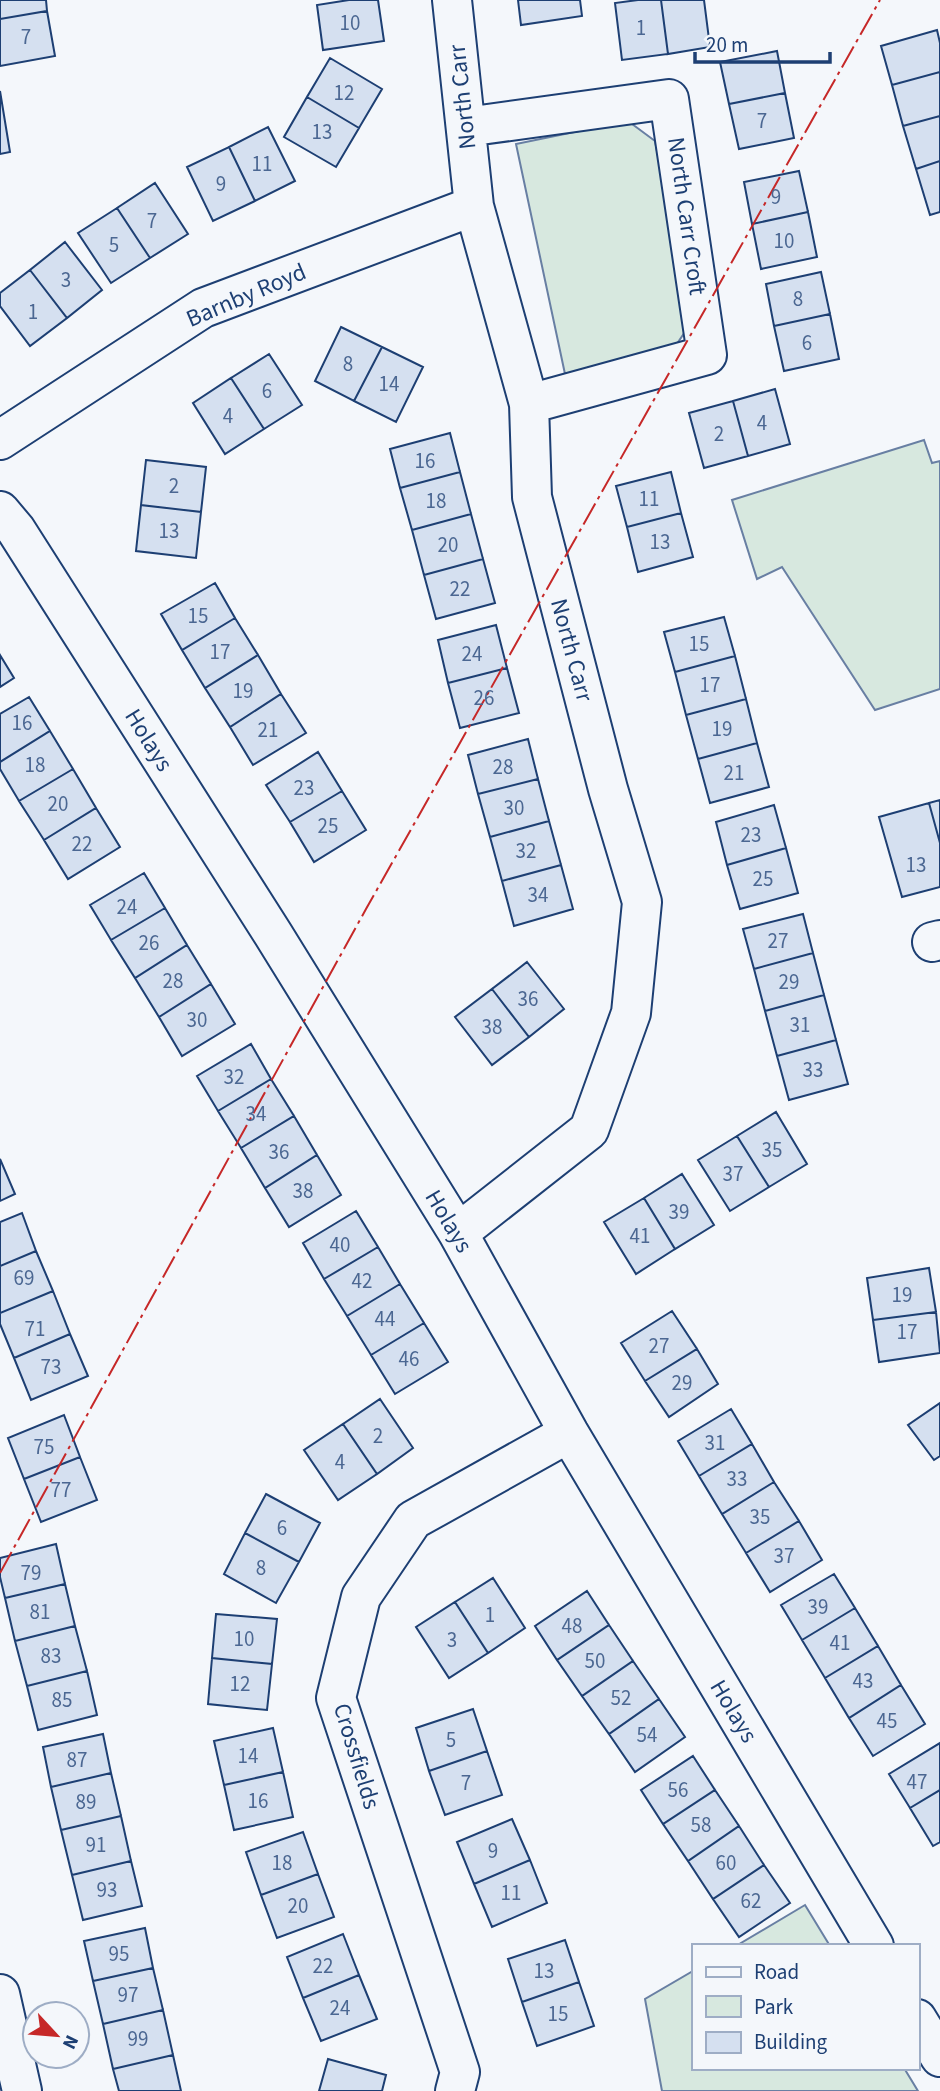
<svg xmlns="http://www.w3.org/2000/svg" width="940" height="2091" viewBox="0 0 940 2091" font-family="'Source Sans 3',sans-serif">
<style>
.green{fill:#d7e8df;stroke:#687fa3;stroke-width:2}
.building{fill:#d5e0f0;stroke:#1d3f73;stroke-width:2}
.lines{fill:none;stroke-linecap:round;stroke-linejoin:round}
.minor-casing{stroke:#1d3f73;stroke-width:42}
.minor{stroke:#f4f7fb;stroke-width:38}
.power{stroke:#c62828;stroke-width:2;stroke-dasharray:24 5 3.5 5;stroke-linecap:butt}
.labels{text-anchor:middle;stroke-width:5;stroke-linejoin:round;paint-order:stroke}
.number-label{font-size:21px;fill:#4b6792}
.street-label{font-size:24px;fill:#1d3f73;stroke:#f4f7fb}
</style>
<rect width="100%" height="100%" fill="#f4f7fb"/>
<path class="green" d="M628,121L655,141L691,323L672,351L565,374L516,144Z
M924,440L932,463L940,461V689L875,710L782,567L757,579L732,500Z
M805,1905L830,1946H736Z
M693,1971V2068H904L918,2091H662L645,1999Z"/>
<path class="building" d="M0,0H46L47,11L0,19Z
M349,0H378L384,41L323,50L317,5Z
M518,0H580L582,16L521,25Z
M638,0H661L668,54L622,60L615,3Z
M661,0H704L710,47L668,54Z
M47,11L55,56L0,66V19Z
M937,30L940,43V72L892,85L881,46Z
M777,51L785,93L729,104L720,62Z
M330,58L382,89L359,128L307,97Z
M940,72V116L903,126L892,85Z
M0,91L10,152L0,154Z
M785,93L794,138L739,149L729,104Z
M307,97L359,128L336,167L284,137Z
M940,116V161L916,169L903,126Z
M268,127L295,181L255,201L229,147Z
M229,147L255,201L213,221L187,167Z
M940,161V212L930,215L916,169Z
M799,171L808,212L752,224L744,182Z
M155,183L188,234L150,258L117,208Z
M117,208L150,258L111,283L78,233Z
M808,212L817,257L761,269L752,224Z
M65,242L102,290L67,318L30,270Z
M30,270L67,318L30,346L0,306V293Z
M821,272L830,314L774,326L766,284Z
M830,314L839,359L784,371L774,326Z
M341,327L382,347L354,401L315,381Z
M382,347L423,367L396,422L354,401Z
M269,354L302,405L264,429L231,378Z
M231,378L264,429L225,454L193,403Z
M775,389L790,444L748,456L733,401Z
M733,401L748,456L704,468L689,413Z
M450,433L460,472L400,488L390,449Z
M146,460L206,467L201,512L141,505Z
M460,472L471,514L412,530L400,488Z
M671,472L681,513L627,527L616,486Z
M141,505L201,512L196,558L136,551Z
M681,513L693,557L638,572L627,527Z
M471,514L483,559L424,575L412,530Z
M483,559L495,603L436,619L424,575Z
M215,583L235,618L182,650L161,614Z
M724,617L735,656L675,672L664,632Z
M235,618L258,655L205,688L182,650Z
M496,625L507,668L448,683L438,640Z
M0,655L14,678L0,687Z
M258,655L281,694L230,727L205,688Z
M735,656L746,699L686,715L675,672Z
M507,668L519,713L460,728L448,683Z
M281,694L306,733L253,765L230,727Z
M29,697L50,731L0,762V714Z
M746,699L757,743L698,759L686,715Z
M50,731L73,769L19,801L0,769V762Z
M528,739L538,779L478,794L468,755Z
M757,743L769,787L710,803L698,759Z
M318,752L342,791L290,822L266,785Z
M73,769L96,808L44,840L19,801Z
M538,779L549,821L490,837L478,794Z
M342,791L366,830L314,862L290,822Z
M940,800V843L929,803Z
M929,803L940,843V887L902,897L879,817Z
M774,805L786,848L727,865L716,822Z
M96,808L120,847L68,879L44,840Z
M549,821L561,865L502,881L490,837Z
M786,848L798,893L740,909L727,865Z
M561,865L573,909L514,926L502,881Z
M144,873L165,908L111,940L90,905Z
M165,908L187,945L135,978L111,940Z
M803,914L813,953L754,969L743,929Z
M187,945L211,984L159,1017L135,978Z
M813,953L824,995L765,1011L754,969Z
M527,962L564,1009L529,1037L492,989Z
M211,984L235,1024L182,1056L159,1017Z
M492,989L529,1037L492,1065L455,1017Z
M824,995L836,1040L777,1056L765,1011Z
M836,1040L848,1084L789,1100L777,1056Z
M251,1044L271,1079L218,1111L197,1076Z
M271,1079L294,1116L241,1148L218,1111Z
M776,1112L807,1164L769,1187L737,1136Z
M294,1116L317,1155L265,1188L241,1148Z
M737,1136L769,1187L730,1211L698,1160Z
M317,1155L341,1195L289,1227L265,1188Z
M0,1159L15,1194L0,1201Z
M682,1174L714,1225L675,1249L644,1198Z
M644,1198L675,1249L636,1274L604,1222Z
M356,1211L378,1247L324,1279L303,1243Z
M22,1213L36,1251L0,1266V1222Z
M378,1247L400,1284L347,1316L324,1279Z
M36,1251L53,1291L0,1313V1266Z
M929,1268L936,1312L873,1320L867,1278Z
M400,1284L424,1323L371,1355L347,1316Z
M53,1291L70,1334L14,1358L0,1324V1313Z
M672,1311L697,1349L645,1381L621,1343Z
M936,1312L940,1353L879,1362L873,1320Z
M424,1323L448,1362L395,1394L371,1355Z
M70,1334L88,1376L31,1400L14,1358Z
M697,1349L718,1384L669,1417L645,1381Z
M380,1399L413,1448L377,1474L343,1424Z
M940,1403V1456L934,1460L908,1425Z
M731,1409L752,1444L699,1476L678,1441Z
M64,1415L80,1457L24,1479L8,1438Z
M343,1424L377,1474L338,1500L304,1450Z
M752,1444L774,1482L722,1514L699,1476Z
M80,1457L97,1500L41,1522L24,1479Z
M774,1482L799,1521L746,1553L722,1514Z
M266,1494L320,1523L299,1562L245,1533Z
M799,1521L822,1560L770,1592L746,1553Z
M245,1533L299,1562L276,1603L224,1574Z
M56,1544L65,1584L5,1598L0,1577V1558Z
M834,1574L855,1608L802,1640L781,1605Z
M493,1578L525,1628L488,1653L455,1602Z
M65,1584L75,1626L15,1641L5,1598Z
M587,1591L609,1625L557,1660L535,1626Z
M455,1602L488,1653L449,1678L416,1627Z
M855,1608L878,1646L825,1678L802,1640Z
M216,1614L277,1619L272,1664L212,1658Z
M609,1625L633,1661L582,1696L557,1660Z
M75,1626L87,1671L27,1686L15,1641Z
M878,1646L901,1685L849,1718L825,1678Z
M212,1658L272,1664L267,1710L208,1704Z
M633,1661L659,1699L609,1734L582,1696Z
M87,1671L97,1715L38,1730L27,1686Z
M901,1685L925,1724L873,1756L849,1718Z
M659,1699L685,1737L635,1772L609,1734Z
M473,1709L487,1751L429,1771L416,1728Z
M273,1728L283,1772L224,1785L214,1741Z
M103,1734L111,1773L51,1787L43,1747Z
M940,1743V1790L910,1808L889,1774Z
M487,1751L502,1795L445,1815L429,1771Z
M693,1756L715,1790L663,1824L641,1790Z
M283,1772L293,1817L234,1830L224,1785Z
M111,1773L121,1816L61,1830L51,1787Z
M715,1790L739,1826L688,1861L663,1824Z
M940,1790V1842L933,1846L910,1808Z
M121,1816L131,1861L72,1875L61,1830Z
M512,1819L530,1860L474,1884L457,1842Z
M739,1826L764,1865L713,1899L688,1861Z
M303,1832L318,1874L261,1895L246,1852Z
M530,1860L547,1903L492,1927L474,1884Z
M131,1861L142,1906L83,1920L72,1875Z
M764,1865L790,1903L739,1937L713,1899Z
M318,1874L334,1917L277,1938L261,1895Z
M145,1928L153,1968L93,1981L84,1941Z
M343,1934L359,1975L303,1998L287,1957Z
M565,1940L579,1982L522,2002L508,1959Z
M153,1968L163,2010L103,2024L93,1981Z
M359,1975L377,2019L321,2041L303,1998Z
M579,1982L594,2026L537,2046L522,2002Z
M163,2010L173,2055L113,2069L103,2024Z
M173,2055L181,2091H119L113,2069Z
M328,2059L386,2075L382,2091H319Z"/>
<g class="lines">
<g class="minor-casing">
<path id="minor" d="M452,0L474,206L529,404L532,497L608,789L642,902L631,1013L589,1130L458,1233
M466,127L669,99L707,355L529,404
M0,440L203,308L474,206
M0,511L16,530L273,934L458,1233L569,1433L874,1946
M932,942L940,940
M0,1994L22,2091
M917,2019L940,2057
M455,2091L460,2072L336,1698L361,1597L413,1520L569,1433"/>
</g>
<use href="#minor" class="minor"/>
<path class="power" d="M0,1573L366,909L880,0"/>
</g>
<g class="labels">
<g class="number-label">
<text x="350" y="30">10</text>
<text x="641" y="35">1</text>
<text x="26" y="44">7</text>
<text x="344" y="100">12</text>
<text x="762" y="128">7</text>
<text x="322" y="139">13</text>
<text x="262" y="171">11</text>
<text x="221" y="191">9</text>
<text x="776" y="204">9</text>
<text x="152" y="228">7</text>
<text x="784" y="248">10</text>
<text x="114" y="252">5</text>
<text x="66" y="287">3</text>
<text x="798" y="306">8</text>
<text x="33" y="319">1</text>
<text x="807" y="350">6</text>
<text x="348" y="371">8</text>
<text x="389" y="391">14</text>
<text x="267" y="398">6</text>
<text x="228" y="423">4</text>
<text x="762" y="430">4</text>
<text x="719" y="441">2</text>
<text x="425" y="468">16</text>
<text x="174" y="493">2</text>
<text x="649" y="506">11</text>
<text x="436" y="508">18</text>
<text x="169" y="538">13</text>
<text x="660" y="549">13</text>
<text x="448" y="552">20</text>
<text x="460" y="596">22</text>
<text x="198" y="623">15</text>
<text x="699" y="651">15</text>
<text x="220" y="659">17</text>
<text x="472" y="661">24</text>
<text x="710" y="692">17</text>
<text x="243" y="698">19</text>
<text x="484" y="705">26</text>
<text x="22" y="730">16</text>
<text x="722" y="736">19</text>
<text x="268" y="737">21</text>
<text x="35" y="772">18</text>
<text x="503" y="774">28</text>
<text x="734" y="780">21</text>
<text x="304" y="795">23</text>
<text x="58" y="811">20</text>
<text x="514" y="815">30</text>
<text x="328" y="833">25</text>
<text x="751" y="842">23</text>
<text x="82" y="851">22</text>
<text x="526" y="858">32</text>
<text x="916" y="872">13</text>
<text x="763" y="886">25</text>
<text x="538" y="902">34</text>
<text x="127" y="914">24</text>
<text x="778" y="948">27</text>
<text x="149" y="950">26</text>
<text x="173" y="988">28</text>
<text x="789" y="989">29</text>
<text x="528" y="1006">36</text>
<text x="197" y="1027">30</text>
<text x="800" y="1032">31</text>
<text x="492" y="1034">38</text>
<text x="813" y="1077">33</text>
<text x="234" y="1084">32</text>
<text x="256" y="1121">34</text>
<text x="772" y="1157">35</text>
<text x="279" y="1159">36</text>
<text x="733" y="1181">37</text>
<text x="303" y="1198">38</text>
<text x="679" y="1219">39</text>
<text x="640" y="1243">41</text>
<text x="340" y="1252">40</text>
<text x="24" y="1285">69</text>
<text x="362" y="1288">42</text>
<text x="902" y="1302">19</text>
<text x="385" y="1326">44</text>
<text x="35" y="1336">71</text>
<text x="907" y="1339">17</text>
<text x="659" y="1353">27</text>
<text x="409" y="1366">46</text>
<text x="51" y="1374">73</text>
<text x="682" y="1390">29</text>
<text x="378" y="1443">2</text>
<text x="715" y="1450">31</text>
<text x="44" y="1454">75</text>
<text x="340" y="1469">4</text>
<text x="737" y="1486">33</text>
<text x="61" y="1497">77</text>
<text x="760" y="1524">35</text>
<text x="282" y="1535">6</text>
<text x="784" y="1563">37</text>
<text x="261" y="1575">8</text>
<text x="31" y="1580">79</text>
<text x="818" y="1614">39</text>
<text x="40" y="1619">81</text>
<text x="490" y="1622">1</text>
<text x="572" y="1633">48</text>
<text x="244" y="1646">10</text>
<text x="452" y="1647">3</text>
<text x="840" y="1650">41</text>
<text x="51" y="1663">83</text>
<text x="595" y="1668">50</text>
<text x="863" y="1688">43</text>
<text x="240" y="1691">12</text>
<text x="621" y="1705">52</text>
<text x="62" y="1707">85</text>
<text x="887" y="1728">45</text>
<text x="647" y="1742">54</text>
<text x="451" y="1747">5</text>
<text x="248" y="1763">14</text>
<text x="77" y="1767">87</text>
<text x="917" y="1789">47</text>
<text x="466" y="1790">7</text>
<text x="678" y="1797">56</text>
<text x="258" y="1808">16</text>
<text x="86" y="1809">89</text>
<text x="701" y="1832">58</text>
<text x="96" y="1852">91</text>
<text x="493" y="1858">9</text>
<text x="282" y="1870">18</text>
<text x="726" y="1870">60</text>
<text x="107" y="1897">93</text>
<text x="511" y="1900">11</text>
<text x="751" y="1908">62</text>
<text x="298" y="1913">20</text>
<text x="119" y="1961">95</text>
<text x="323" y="1973">22</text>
<text x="544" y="1978">13</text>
<text x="128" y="2002">97</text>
<text x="340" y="2015">24</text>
<text x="558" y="2021">15</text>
<text x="138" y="2046">99</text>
</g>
<g class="street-label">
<text transform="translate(462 97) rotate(-96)" y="8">North Carr</text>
<text transform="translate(687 216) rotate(82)" y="8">North Carr Croft</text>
<text transform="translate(246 295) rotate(-23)" y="8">Barnby Royd</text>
<text transform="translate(572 650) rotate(75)" y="8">North Carr</text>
<text transform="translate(149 740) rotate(58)" y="8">Holays</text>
<text transform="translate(449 1221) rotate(59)" y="8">Holays</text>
<text transform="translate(734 1711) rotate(59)" y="8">Holays</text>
<text transform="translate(357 1756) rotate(73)" y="8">Crossfields</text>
</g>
</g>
<rect x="692" y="1944" width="228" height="126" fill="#f4f7fb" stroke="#9eadc5" stroke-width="2"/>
<rect x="706" y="1967" width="35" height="10" fill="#f4f7fb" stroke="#9eadc5" stroke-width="2"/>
<text x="754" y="1979" font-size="21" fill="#1d3f73">Road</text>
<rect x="706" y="1996" width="35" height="21" fill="#d7e8df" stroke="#9eadc5" stroke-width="2"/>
<text x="754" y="2014" font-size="21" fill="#1d3f73">Park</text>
<rect x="706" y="2032" width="35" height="21" fill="#d5e0f0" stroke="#9eadc5" stroke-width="2"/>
<text x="754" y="2049" font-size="21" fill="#1d3f73">Building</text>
<g transform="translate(56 2035) rotate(116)"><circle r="33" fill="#f4f7fb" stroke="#9eadc5" stroke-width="2"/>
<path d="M0-5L12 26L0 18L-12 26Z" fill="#c62828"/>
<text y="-10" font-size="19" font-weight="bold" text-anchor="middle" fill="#1d3f73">N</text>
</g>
<path d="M695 52v10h135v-10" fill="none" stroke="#1d3f73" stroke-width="3.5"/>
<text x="706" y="52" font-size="21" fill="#1d3f73" stroke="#f4f7fb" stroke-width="5" paint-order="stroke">20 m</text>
</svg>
